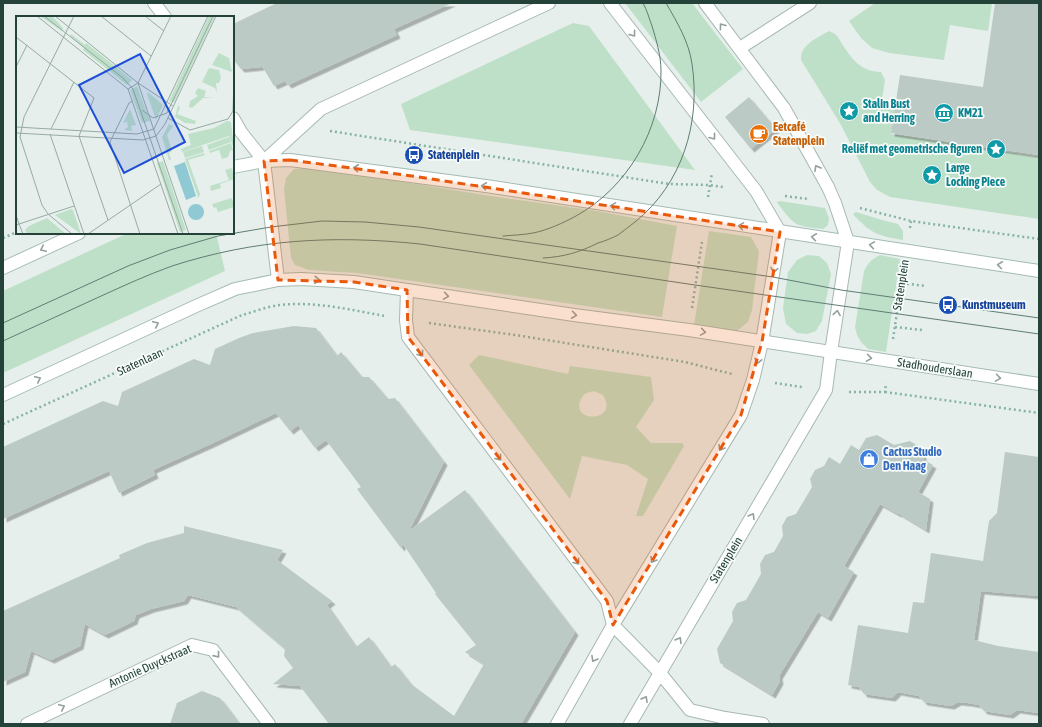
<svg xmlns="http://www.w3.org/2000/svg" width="1042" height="727" viewBox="0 0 1042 727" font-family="'Asap Condensed',sans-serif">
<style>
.green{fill:#bfe0c8;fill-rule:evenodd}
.building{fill:#bbcac4;filter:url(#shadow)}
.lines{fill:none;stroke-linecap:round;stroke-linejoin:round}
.street-casing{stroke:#a8b8b2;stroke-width:14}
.secondary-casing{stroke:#a4bbb3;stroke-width:14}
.path{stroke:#86b3a5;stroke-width:2.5;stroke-dasharray:2 3;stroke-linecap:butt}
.street{stroke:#fff;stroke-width:12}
.secondary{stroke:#fff;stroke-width:12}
.tram{stroke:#5f7d75;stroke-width:1}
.oneway{stroke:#92a09c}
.marked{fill:#e8590c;fill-opacity:0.2;stroke:#e8590c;stroke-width:3;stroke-dasharray:8 5;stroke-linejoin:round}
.labels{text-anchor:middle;stroke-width:3.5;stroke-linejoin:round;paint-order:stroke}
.culture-label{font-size:12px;font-weight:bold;fill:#0d838f;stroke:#f7fbf9;text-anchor:start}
.food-label{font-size:12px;font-weight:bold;fill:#c56008;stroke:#f7fbf9;text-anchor:start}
.transit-label{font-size:12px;font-weight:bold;fill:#164399;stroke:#f7fbf9;text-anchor:start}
.street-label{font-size:12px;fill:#24423a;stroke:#f7fbf9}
.shop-label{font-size:12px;font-weight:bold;fill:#366cbe;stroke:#f7fbf9;text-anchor:start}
.inset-road{fill:none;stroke:#98aaa4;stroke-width:1}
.view{fill:#1d4ed8;fill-opacity:0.15;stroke:#1d4ed8;stroke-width:2}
.inset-edge{fill:none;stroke:#24423a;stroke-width:2}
</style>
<defs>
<filter id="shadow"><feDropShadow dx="3.5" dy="3.5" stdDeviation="0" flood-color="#0004"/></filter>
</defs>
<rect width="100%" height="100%" fill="#e6efeb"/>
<path class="green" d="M625,3H692L743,69L701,102Z
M875,3H992L988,31L950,25L944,60L889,53L872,48L861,38L849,21Z
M573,23L589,26L695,170L410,130L401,104Z
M829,31C837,34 838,37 842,44C853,60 860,71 881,72L885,80L882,99L896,101L891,134L1039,157V219L890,197L877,190L870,182L841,125L801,60C800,44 818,38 829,31Z
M315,168L491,196L597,211L677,226L662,317L357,273L309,270L295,265L291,258L284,189L286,178L294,169Z
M780,201L825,208L829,218L828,225L823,229C795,226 795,226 778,204L777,202Z
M856,212L882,220L898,224L903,231V240C878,236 870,233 853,214Z
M709,231L751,237L759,251L752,310L748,322L737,331L694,325Z
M128,233H216L225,271L3,373V291Z
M807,255L819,256L827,263L831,274L822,321L816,331L807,334L797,333L786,324L783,308L788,272L797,260Z
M880,255L900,259L886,352L868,349L861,342L857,335L855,327L864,271C868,263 872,259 880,255Z
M479,355L568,374L570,366L651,377L654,400L636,427L651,443H682L684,446L643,516H636L648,479L627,465L582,456L570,499L469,365ZM594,391L603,395C620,423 569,423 581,399C584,393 589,392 594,391Z"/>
<path class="building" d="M277,3H452L394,29L397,35L334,64L288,85L285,81L274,86L262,66L261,67L241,69L233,59V24Z
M995,3H1039V155L891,133L900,75L983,87Z
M749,97L776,129L751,149L725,117Z
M294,326L316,328L337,356L341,352L362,377H369L388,399L395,398L444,462L409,531L465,490L575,632L521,724H329L300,686L273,684L293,668L284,656L285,649L236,607L188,595L184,601L151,609L136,615L134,621L105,635L85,624L80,646L51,660L31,651L25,672L3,682V611L120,558L119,555L147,543L184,533V526L283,550L277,560L332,601L327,605L356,647L369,637L391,667L395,664L411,684L454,716L484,664L465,652L476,645L435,594L436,593L403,544L401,548L357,489L361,487L326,440L315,448L298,425L290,431L276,413L213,443L153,470L155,475L119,493L109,471L3,519V447L103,401L118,406L122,392L194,359L210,365L215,349L239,338L253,333Z
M877,435L894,445L910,441L921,448L924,460L933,465L918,492L930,499L926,530L898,513V514L880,504L844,566L854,572L828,618L818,612L779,676L780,681L772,695L720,663L717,649L733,621L732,612L737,603L746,600L761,574L760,564L765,555L774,552L783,536L782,526L787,517L796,514L812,487L810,479L815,470L824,466L829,457L840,464L851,445L859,450L866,438Z
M1005,452L1039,457V596L981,591L974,640L998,646L1039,652V713L1017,710L1010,715L984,711L979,705L968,703L958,702L951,706L924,702L919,696L898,692L892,698L864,694L859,687L848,685L858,625L908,633L913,602L924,603L931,553L983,561L989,521L997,513Z
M202,691L220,698L240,724H170L177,703Z"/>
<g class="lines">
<g class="street-casing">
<path id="street" d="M154,3L165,17
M740,48L810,3
M233,118L241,132L264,161
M264,161L321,109L549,3
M264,161L278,280
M407,290L406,320L408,337L607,601L613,625L660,673L690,710L725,718L763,724
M27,724L192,645L213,650L269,724
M557,724L613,625L741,415L753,380L762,342L780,232L756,191L610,3
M630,724L826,390L831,352L848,242L835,203L828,187L784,108L705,3"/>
</g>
<g class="secondary-casing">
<path id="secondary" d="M233,167L264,161L290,160L486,186L1039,271
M3,268L79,233
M3,395L196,306L235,289L278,280L301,279L354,282L407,290L574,315L689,330L1039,384"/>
</g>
<path class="path" d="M330,131L669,184L709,185L723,187
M785,196L808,199
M708,197L712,173
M860,208L911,221L1039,239
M910,228L911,221
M3,238L17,232
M902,283L925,286
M692,308L702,242
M429,323L515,335L685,362L732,374
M895,327L922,330
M893,339L903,272
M775,383L802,387
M849,392H885L886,383
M885,392L1039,413
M3,424L242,315C254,312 268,306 280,305C315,301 351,310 385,316"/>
<use href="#street" class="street"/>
<use href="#secondary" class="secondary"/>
<path class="tram" d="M503,236C513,235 523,235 533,233C548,230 563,223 576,216C627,188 662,129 661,70C661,56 656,39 652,26C649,18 647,10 643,3
M543,258C564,257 580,252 598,243C605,241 612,238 618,235C624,231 629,226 635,222C682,184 701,123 692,64C689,42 677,22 666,3
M3,323L128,266L170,250L218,236L271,227L322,221L365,222L419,227L773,277L841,290L1039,318
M3,341C35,326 67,312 99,297C123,286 147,275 172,266C256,239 333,235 420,244L695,285L1039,334"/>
</g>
<defs><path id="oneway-chevron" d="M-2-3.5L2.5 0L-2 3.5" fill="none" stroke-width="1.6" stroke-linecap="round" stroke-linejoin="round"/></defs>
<g class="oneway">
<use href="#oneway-chevron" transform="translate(722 26) rotate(-127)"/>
<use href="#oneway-chevron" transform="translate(633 34) rotate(52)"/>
<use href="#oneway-chevron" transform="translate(713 137) rotate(52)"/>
<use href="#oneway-chevron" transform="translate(356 168) rotate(-173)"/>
<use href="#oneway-chevron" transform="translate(817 168) rotate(-119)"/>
<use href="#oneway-chevron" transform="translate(484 186) rotate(-172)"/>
<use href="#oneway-chevron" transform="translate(613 206) rotate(-171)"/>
<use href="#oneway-chevron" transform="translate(741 226) rotate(-171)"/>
<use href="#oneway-chevron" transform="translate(814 237) rotate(-172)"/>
<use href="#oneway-chevron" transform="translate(872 245) rotate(-171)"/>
<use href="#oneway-chevron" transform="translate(43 249) rotate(155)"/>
<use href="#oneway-chevron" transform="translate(1000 265) rotate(-172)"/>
<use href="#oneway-chevron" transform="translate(774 270) rotate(99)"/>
<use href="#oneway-chevron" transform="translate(317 280) rotate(4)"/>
<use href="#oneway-chevron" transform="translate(446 296) rotate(9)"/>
<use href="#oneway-chevron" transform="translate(837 313) rotate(-81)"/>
<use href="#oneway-chevron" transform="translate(574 315) rotate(8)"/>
<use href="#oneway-chevron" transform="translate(156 324) rotate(-25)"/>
<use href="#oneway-chevron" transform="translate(703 332) rotate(9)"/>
<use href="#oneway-chevron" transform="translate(421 354) rotate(53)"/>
<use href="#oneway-chevron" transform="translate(869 358) rotate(9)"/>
<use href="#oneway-chevron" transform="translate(758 361) rotate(103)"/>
<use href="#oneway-chevron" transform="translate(998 378) rotate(9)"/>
<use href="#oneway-chevron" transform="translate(38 379) rotate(-25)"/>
<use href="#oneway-chevron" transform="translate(721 448) rotate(121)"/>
<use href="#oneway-chevron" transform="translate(499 458) rotate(53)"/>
<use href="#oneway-chevron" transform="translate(752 516) rotate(-59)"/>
<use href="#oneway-chevron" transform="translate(653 560) rotate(121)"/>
<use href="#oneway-chevron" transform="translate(577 562) rotate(53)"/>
<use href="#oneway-chevron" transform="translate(679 640) rotate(-59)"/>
<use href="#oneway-chevron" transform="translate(217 655) rotate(51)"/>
<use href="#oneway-chevron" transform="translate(594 659) rotate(120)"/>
<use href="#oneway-chevron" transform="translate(645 699) rotate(-60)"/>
<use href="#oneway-chevron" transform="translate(62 707) rotate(-25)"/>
</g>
<path class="marked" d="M290,160L412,176L780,232L762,342L741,415L613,625L607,601L408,337L407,290L354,282L278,280L264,161Z"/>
<defs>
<g id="sight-disc" transform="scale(1)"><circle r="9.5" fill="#0f9aa8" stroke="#f7fbf9"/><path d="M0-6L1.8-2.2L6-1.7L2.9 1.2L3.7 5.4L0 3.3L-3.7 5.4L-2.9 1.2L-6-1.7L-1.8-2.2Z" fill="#fff"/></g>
<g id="museum-disc" transform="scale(1)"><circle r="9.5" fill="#0f9aa8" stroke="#f7fbf9"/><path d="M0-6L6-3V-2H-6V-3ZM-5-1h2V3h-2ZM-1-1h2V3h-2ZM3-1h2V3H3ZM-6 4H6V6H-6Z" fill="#fff"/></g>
<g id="cafe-disc" transform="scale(1)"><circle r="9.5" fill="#e8710a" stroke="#f7fbf9"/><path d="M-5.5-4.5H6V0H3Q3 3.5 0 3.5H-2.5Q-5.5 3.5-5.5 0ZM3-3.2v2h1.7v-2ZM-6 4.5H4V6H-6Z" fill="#fff"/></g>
<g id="bus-disc" transform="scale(1)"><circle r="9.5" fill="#1a4fb4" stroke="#f7fbf9"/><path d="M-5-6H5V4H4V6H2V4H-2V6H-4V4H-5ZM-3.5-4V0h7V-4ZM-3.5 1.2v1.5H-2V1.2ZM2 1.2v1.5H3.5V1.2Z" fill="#fff"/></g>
<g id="shop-disc" transform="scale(1)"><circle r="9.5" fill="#3f7fe0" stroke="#f7fbf9"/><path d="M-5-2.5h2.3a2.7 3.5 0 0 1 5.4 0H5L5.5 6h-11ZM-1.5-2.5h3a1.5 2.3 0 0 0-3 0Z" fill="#fff"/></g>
</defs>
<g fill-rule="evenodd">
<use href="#sight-disc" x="849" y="111"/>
<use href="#museum-disc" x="944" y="113"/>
<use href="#cafe-disc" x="759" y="134"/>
<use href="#sight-disc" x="996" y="149"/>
<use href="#bus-disc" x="414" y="155"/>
<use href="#sight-disc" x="932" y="175"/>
<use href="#bus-disc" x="948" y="305"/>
<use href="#shop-disc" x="869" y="459"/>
</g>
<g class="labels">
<g class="culture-label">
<text x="863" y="108">Stalin Bust<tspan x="863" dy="14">and Herring</tspan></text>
<text x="958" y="117">KM21</text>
<text x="982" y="153" text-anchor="end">Reliëf met geometrische figuren</text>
<text x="946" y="172">Large<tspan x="946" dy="14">Locking Piece</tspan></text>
</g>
<g class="food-label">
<text x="773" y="131">Eetcafé<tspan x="773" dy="14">Statenplein</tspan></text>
</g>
<g class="transit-label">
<text x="428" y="159">Statenplein</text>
<text x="962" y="309">Kunstmuseum</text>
</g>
<g class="street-label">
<text transform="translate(901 285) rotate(-81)" y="4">Statenplein</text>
<text transform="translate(140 362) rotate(-25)" y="4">Statenlaan</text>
<text transform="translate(935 368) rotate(9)" y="4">Stadhouderslaan</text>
<text transform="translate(726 560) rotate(-59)" y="4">Statenplein</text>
<text transform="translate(150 666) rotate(-24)" y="4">Antonie Duyckstraat</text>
</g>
<g class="shop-label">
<text x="883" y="456">Cactus Studio<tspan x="883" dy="14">Den Haag</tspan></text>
</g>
</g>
<g transform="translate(16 16)">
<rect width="218" height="218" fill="#e6efeb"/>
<path d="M24,0H36L47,12L46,15ZM193,0H199L158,87L153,85ZM55,18L69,29L70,27L116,64L111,69L67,34L68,32L54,20ZM203,37L213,42L216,56L196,49ZM193,52L203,54L205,62L203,67H200L201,77L199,72L186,66ZM121,70L134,105L126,107L114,74ZM182,72L190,75L188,81L198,82H187L176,92L173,91L174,85L182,80L179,77ZM132,76L147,89L140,104L131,78ZM162,89L164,92L161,98L180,105L179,108L169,107L159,101ZM114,93L120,109L115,110L116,115L108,114L112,111L111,106L107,107ZM211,105L215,106L218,133L213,120L166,136L165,133L175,129L172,118L198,112ZM153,108L157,110L151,119L156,135L153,137L155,144H153L146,121ZM213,121L215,126L193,134L191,129ZM215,127L217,134L214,135L212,141L206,143L203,134L194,137L193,135ZM186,130L188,136L169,142L167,136ZM188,137L189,139L172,144L184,178L183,181L176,184L182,181L169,143ZM147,145L170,214L164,216L141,147ZM216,152L218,163L204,168L205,172L195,175L194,170L213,164L209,154ZM216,182L218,191L202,196L200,191L198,192L196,188ZM55,193L57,194L65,218L39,199ZM31,202L50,218H11L9,214L13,210Z" fill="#bfe0c8"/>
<path d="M169,146L180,180L170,184L158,150ZM172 196a8 8 0 1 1 16 0a8 8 0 1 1-16 0Z" fill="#8ec9d4"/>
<path class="inset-road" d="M21,0L112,73L162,218M28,0L107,62L117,73L167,218M39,0L122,67L173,218M85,0L135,40M129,0L148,15M0,21L78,82L63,120L92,204M0,51L11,29M122,67L157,90M112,73L122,67L155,0M117,85L113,87L94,126L124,218M126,94L137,102L151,97L197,0M152,102L174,114L212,103L217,95L218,63M0,111L121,118L138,113L192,0M35,113L58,66M0,117L127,124L140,120L149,108L200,0M34,118L68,218M0,199L3,208L0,209M7,218L3,208L58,190M56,218L32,198L26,189L4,121L8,101L58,0M72,218L145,168"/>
<path class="view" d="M124,38L169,126L108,157L63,69Z"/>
<rect width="218" height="218" class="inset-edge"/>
</g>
<rect width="1042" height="727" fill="none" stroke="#24423a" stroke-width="8"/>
</svg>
